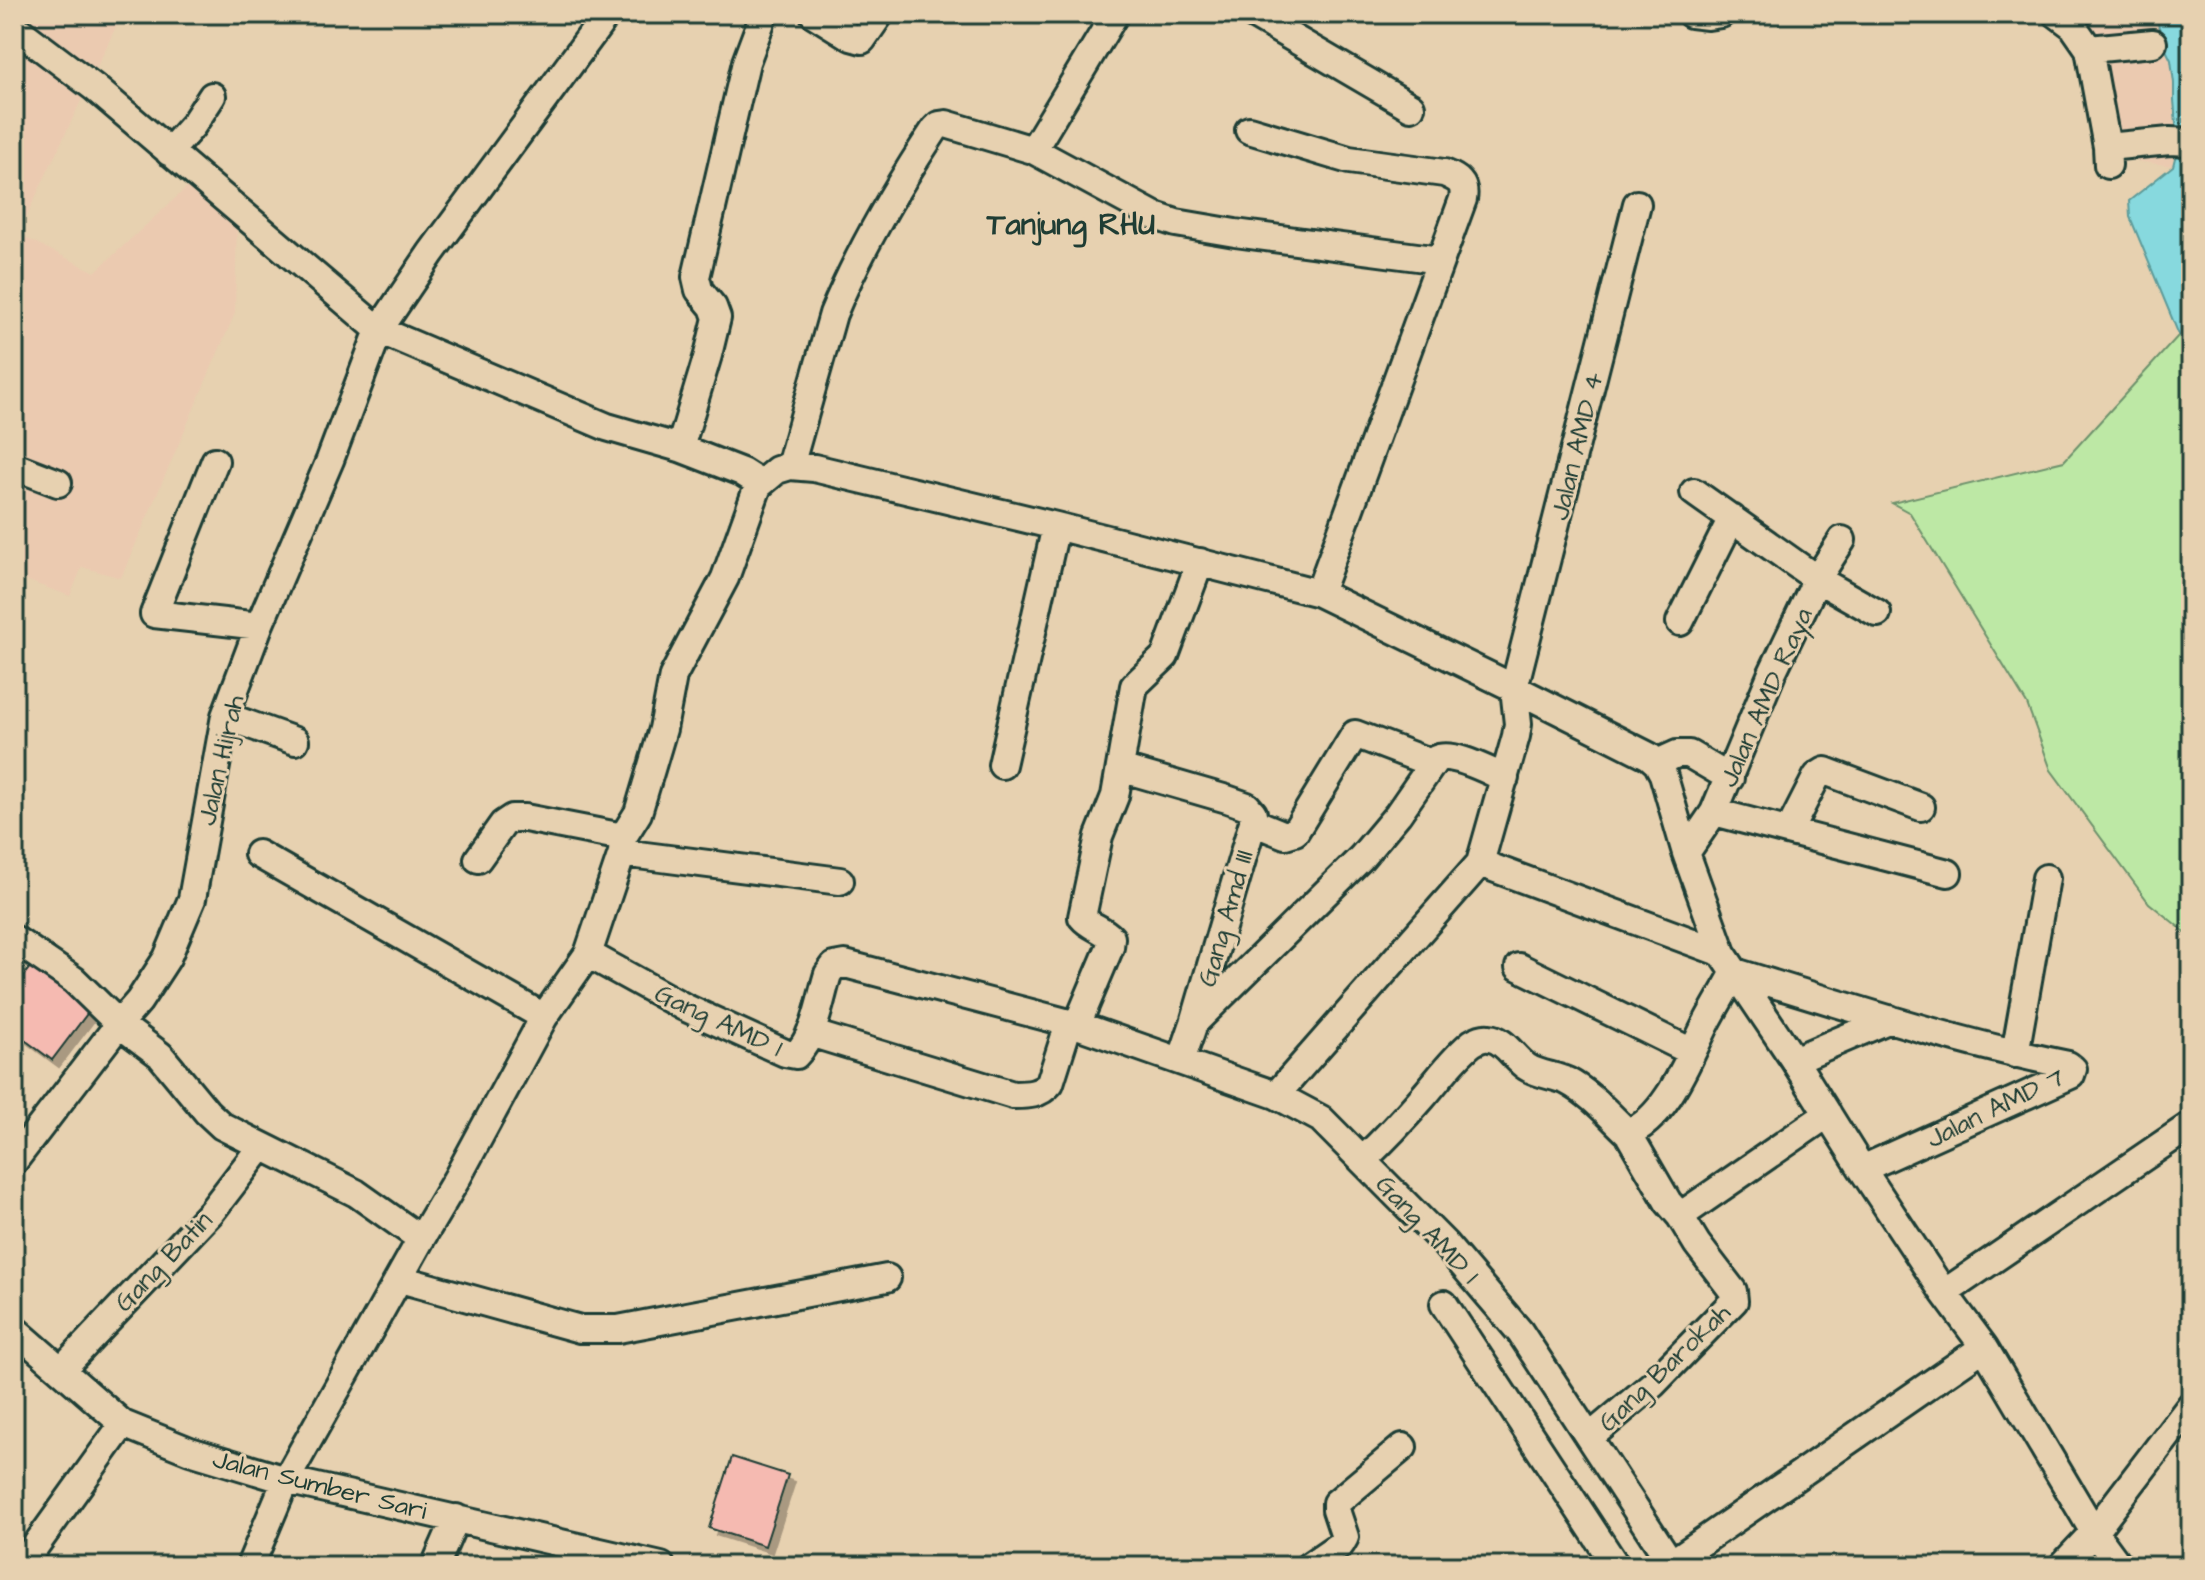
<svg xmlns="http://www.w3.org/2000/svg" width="2205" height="1580" viewBox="0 0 2205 1580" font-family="'Architects Daughter',sans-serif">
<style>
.built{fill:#ebcab0}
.green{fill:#bde8a5;stroke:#6e926c;stroke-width:2}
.water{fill:#87d9de;stroke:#5d9b9a;stroke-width:2}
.building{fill:#f5bab1;stroke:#1f3d34;stroke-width:2;filter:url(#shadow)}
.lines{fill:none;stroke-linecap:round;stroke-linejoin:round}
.minor-casing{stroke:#1f3d34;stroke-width:32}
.minor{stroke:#e7d1b0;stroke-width:26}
.labels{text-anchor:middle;stroke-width:6;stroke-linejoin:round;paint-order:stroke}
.street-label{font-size:26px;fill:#1f3d34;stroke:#e7d1b0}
.quarter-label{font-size:30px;font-weight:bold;fill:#1f3d34;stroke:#e7d1b0}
</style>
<defs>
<filter id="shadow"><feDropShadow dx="7" dy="7" stdDeviation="0" flood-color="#0004"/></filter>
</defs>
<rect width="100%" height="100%" fill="#e7d1b0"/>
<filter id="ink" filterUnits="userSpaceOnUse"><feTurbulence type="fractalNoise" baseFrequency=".0125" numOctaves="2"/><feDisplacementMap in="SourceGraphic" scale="16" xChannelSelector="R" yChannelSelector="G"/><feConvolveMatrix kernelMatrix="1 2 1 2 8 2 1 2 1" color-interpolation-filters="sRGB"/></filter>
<g filter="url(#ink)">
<path class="built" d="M14,14H122L18,234L95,272L195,180L237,217L235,313L121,578L82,567L70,596L14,576Z
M2070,14H2156L2162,42L2171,60L2174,83V100L2179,136L2173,166L2119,159Z"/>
<path class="green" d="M2179,335L2191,356L2190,936L2149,903L2051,770L2027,704L1910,513L1892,503L2064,461Z"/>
<path class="water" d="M2156,14H2191V356L2179,335L2130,217L2129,201L2173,166L2178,146L2174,100V83L2171,60L2162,42Z"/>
<path class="building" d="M38,957L96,1002L52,1060L14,1032V988Z
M732,1457L788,1475L765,1546L709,1528Z"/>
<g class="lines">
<g class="minor-casing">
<path id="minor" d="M814,14L851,37L862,40L880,14
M1252,14L1411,107
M1691,14L1708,16L1721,14
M2057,14L2073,26L2089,49L2107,147L2108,165
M14,27L95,88L379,330L607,427L680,448L742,472L753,479L758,486
M2089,49L2153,43
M1249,130L1349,160L1444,173C1457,178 1466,183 1463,199L1319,593
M2107,147L2170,141L2191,142
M1033,150L1155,216L1176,223L1235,233L1440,260
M169,152L193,125L212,96
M680,448L708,355L717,318L713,307L699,290L696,277L746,62L764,14
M215,461L154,614L259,626
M14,466L58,483
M790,466L833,314C860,249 896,188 935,129L939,125L946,124L1033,150L1115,14
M1694,492L1817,579L1877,613
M1680,622L1732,518
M225,716L295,741
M1657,763L1677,754H1689L1730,778
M1002,765L1056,526
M1120,768L1227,799L1247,806L1253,813V822L1194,1023L1181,1061
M1714,812L1948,873
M1253,822L1285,835L1295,832L1355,734L1431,763
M1789,831L1817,776L1825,771L1921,807
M622,853L840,881
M1686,853L1714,812L1772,673L1817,579L1842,540
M258,854L544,1017
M478,859L503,824L512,818H525L623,837
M1480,863L1722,953
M14,939L74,980L119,1024L160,1055L207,1112L222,1126L356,1193L421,1239
M588,954L684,1007L785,1053L796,1055C816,1035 820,999 828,974L834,966L845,964L1077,1025L1276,1095L1321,1119L1444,1243L1520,1332L1671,1563
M1519,967L1692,1052
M1194,1023L1361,858L1398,814L1436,759C1453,751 1488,771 1505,778
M1077,1025L1110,947L1111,938C1102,928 1090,927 1082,917L1099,836L1115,796L1134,686L1165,656L1200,562
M810,1033L1013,1095C1028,1095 1040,1095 1050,1083L1069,1023
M2015,1054L2046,878
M1794,1060L1890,1019
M1276,1095L1480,863L1516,736L1518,724L1514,688L1637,204
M1363,1160C1384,1140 1403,1120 1422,1098C1438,1080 1453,1058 1472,1043C1477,1040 1483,1037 1489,1038C1505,1039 1514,1059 1527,1067C1539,1075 1554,1075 1567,1081C1590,1093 1609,1115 1628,1133
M14,1161L119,1024L139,1001L167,958L192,899L225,716L259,626L330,460L379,330L431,253L607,14
M1680,1216L1828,1114
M400,1279L580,1329H618L887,1278
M1944,1293L2191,1125
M1444,1304L1616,1566
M14,1329L123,1424L190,1451L286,1480L661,1566
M61,1370L211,1212L261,1147
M1590,1437L1653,1384L1734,1301L1733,1291L1697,1244L1680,1216L1668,1202L1628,1133C1667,1118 1689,1057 1707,1022C1716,1005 1726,989 1735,972C1846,1006 1955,1042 2068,1065L2073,1069L2071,1075L1862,1169
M21,1566L123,1424
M250,1566L286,1480L421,1239L456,1180L544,1017L588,954L622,853L623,837L638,813L663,729L673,676L725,578L758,486L777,470L790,466L814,468L1056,526L1319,593L1514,688L1649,756L1657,763L1663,774L1686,853L1722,953L1794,1060L1862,1169L1944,1293L1984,1347L2094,1532L2119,1566
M435,1566L456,1518
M1309,1566L1341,1544L1345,1537L1336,1510V1503L1403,1447
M1667,1566L1984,1347
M2062,1566L2094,1532L2191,1405"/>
</g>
<use href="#minor" class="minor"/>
</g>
</g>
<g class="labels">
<g class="street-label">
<text transform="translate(1576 446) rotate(-76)" y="9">Jalan AMD 4</text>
<text transform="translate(1765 697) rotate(-66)" y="9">Jalan AMD Raya</text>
<text transform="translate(220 760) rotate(-77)" y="9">Jalan Hijrah</text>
<text transform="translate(1225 918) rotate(-74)" y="9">Gang Amd III</text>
<text transform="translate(719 1020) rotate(25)" y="9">Gang AMD 1</text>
<text transform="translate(1995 1107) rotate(-26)" y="9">Jalan AMD 7</text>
<text transform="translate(1428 1229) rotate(47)" y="9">Gang AMD 1</text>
<text transform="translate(163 1261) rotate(-46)" y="9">Gang Batin</text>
<text transform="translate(1664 1367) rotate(-44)" y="9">Gang Barokah</text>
<text transform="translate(320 1484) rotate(14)" y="9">Jalan Sumber Sari</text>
</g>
<g class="quarter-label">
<text x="1071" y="234">Tanjung RHU</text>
</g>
</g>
<rect width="2205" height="1580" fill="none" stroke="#e7d1b0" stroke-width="48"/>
<rect x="24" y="24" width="2157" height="1532" fill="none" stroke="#1f3d34" stroke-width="3" filter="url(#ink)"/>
</svg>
